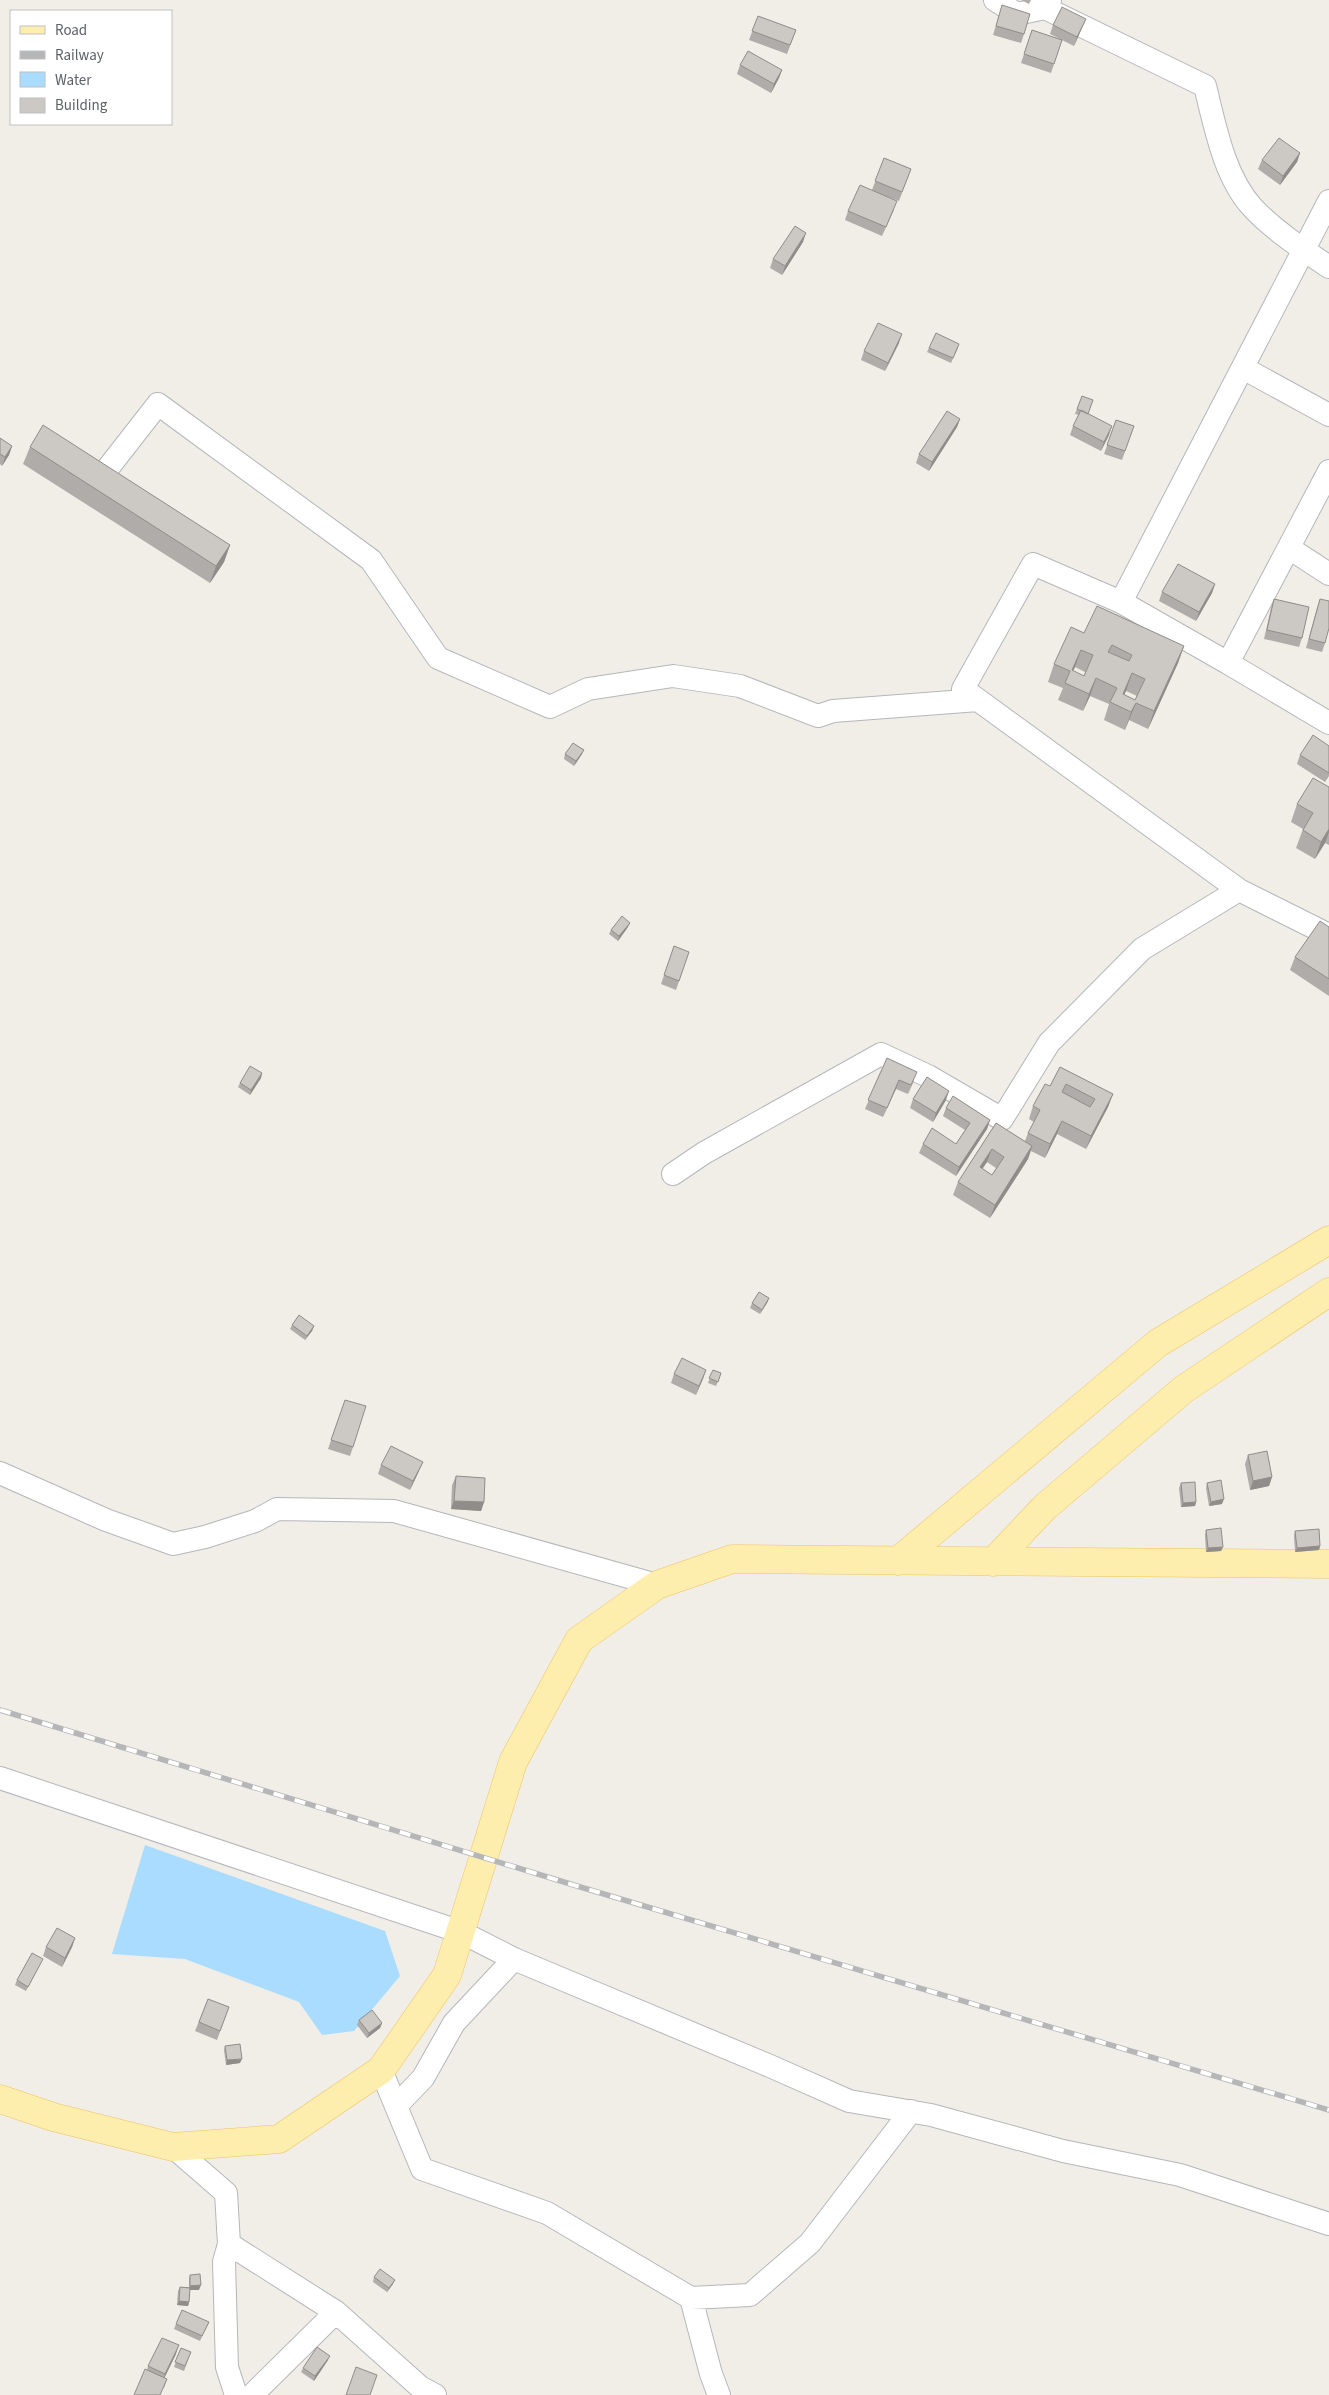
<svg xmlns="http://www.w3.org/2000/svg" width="1329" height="2395" viewBox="0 0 1329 2395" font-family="'Source Sans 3',sans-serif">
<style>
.water{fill:#a9dcfe}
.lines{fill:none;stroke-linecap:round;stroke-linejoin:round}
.minor-casing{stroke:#b4b7bb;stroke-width:24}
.major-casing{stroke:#f0c260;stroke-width:29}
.minor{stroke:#fff;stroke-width:22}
.major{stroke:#feeeae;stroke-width:28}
.rail-casing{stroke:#b5b6b7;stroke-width:5.5}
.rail{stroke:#fff;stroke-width:4;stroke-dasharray:11;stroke-linecap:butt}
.wall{fill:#afaca9;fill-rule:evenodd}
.shaded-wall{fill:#8f8c89}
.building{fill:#ccc8c4;stroke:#8f8c89;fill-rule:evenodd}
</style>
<rect width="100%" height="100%" fill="#f0eee7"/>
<path class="water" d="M145,1845L385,1931L400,1976L354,2031L322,2035L299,2002L185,1959L112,1954Z"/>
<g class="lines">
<g class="minor-casing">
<path id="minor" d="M995,0L1017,14L1045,8
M1050,0L1045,8L1205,86C1215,126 1224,176 1252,207C1272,229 1305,251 1329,267
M1243,368L1329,415
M101,477L158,404L371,560L438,658L550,707L588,689L673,676L740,686L818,716L833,711L978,700
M1289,548L1329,574
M1121,602L1228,663L1329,471
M1228,663L1329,723
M1239,890L963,689L1033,564L1121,602L1329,201
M673,1174L704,1153L881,1054L928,1076L1002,1119L1049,1043L1142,949L1239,890L1329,935
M0,1473L106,1520L173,1544L205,1537L255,1521L277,1509L394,1511L657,1585
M0,1778L461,1932L514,1959
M381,2070L422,2169L547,2213L691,2298L711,2374L719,2395
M396,2106L423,2078L454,2023L514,1959L770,2066L849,2101L931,2115L1063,2151L1180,2175L1329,2224
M173,2147L226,2193L229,2244
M691,2298L750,2295L810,2243L911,2111
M236,2395L227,2367L224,2262L229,2244L336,2312L420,2387L435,2395
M252,2395L336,2312"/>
</g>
<g class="major-casing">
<path id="major" d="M898,1561L1158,1343L1329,1240
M993,1562L1045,1507L1184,1389L1329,1292
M0,2099L53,2117L173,2147L279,2139L381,2070L447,1975L513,1762L579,1640L657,1585L732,1559L1329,1564"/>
</g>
<use href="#minor" class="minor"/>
<use href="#major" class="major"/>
<g class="rail-casing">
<path id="rail" d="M0,1710L577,1886L1329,2110"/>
</g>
<use href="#rail" class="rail"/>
</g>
<path class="wall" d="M1021,0H1031L1029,4Z
M1002,5L1024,34L1021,43L993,35Z
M758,16L796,30L787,54L749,40Z
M1086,19L1074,46L1050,34L1053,25Z
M1032,30L1062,40L1051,73L1021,63Z
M740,65L782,70L779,78L771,93L737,74Z
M1300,153L1297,162L1280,185L1258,169L1262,160Z
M884,158L911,169L899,201L878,193L894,210L882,236L845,220L848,211L872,190Z
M803,242L782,275L770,268L773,259Z
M899,343L885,371L861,360L864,351Z
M929,348H958L951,363L927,352Z
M1082,396L1088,414L1109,435L1101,451L1070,435L1073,426L1079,415L1075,414Z
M960,419L957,427L929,471L916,463L919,454Z
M1116,420L1134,426L1122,460L1104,454Z
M0,438L12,446L9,455L2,466L0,464Z
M30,447L230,545L224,562L210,583L23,464Z
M1215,584L1212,593L1196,621L1159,601L1162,592Z
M1274,599L1302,638L1299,647L1264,639L1271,608Z
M1320,599L1325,643L1322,652L1306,648L1317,608Z
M1084,633L1184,646L1178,663L1148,729L1129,720L1125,730L1104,720L1109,704L1090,696L1083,711L1058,700L1063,688L1048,682L1054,664ZM1075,667L1085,672L1084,676L1073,671ZM1126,691L1137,696L1135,700L1124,695Z
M1329,746V776L1325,782L1297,764L1300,755Z
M565,754H582L574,766L564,759Z
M1329,787V845L1325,843L1315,859L1296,848L1303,829L1291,822L1297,804Z
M628,927L618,941L609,934L611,930Z
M1329,927V996L1290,970L1295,957Z
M674,946L689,952L676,990L661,984Z
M887,1058L914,1081L908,1094L896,1089L883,1117L865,1109Z
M1060,1067L1113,1094L1108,1107L1086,1149L1057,1134L1045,1158L1031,1151L1028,1159L990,1218L953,1195L958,1182L996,1123L1025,1141L1028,1133L1034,1122L1029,1119L1033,1106L1050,1086ZM987,1162L996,1168L992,1175L982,1168Z
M262,1073L261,1078L250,1095L238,1087L240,1083Z
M913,1099L946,1100L933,1122L910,1108Z
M946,1108L990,1120L987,1129L956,1176L919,1153L923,1144H956L965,1130L943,1116Z
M769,1298L767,1303L760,1314L750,1308L752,1303Z
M292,1325L314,1326L312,1331L305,1340L290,1329Z
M706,1370L696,1395L671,1383L674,1374Z
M713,1370L721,1373L716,1386L708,1383Z
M345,1400L353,1447L350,1456L328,1449Z
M1248,1455L1272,1477L1269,1486L1250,1490L1245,1464Z
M381,1465L419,1471L410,1490L378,1474Z
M456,1476L484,1502L481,1511L451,1509L452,1485Z
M1181,1483L1196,1502L1195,1506L1181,1507L1179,1488Z
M1207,1483L1222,1504L1209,1506L1206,1488Z
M1206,1530L1223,1547L1221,1551L1206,1552L1205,1535Z
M1295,1531L1320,1546L1319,1550L1295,1552L1294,1536Z
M75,1938L72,1947L62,1967L43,1956L46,1947Z
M41,1963L26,1991L15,1985L17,1980Z
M208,1999L229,2007L217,2040L195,2031Z
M359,2020L382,2023L380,2028L367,2038L357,2025Z
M225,2046L240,2063L226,2065L224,2050Z
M190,2275L199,2290H190L189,2302L188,2306L177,2305L178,2291L180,2287H189V2279Z
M374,2277L393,2284L387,2292L373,2282Z
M209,2322L200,2341L174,2329L176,2324Z
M181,2348L191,2352L184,2371L174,2367Z
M176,2354L164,2378L167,2379L164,2388L147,2370L148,2366Z
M328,2360L314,2381L301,2372L303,2368Z"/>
<path class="shaded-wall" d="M1086,19L1074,46L1077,37Z
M782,70L779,78L771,93L774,84Z
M1300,153L1297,162L1280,185L1283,176Z
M806,233L803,242L782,275L785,266Z
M902,334L899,343L885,371L888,363Z
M960,419L957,427L929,471L932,462Z
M1112,426L1109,435L1101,451L1104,442Z
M12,446L9,455L2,466L5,457Z
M230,545L224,562L210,583L216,566Z
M1215,584L1212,593L1196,621L1199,612Z
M1184,646L1178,663L1148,729L1154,711Z
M1081,650L1075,667L1067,684L1072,670Z
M1132,673L1126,691L1119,706L1123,694Z
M1096,678L1090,696L1083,711L1089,694Z
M1136,703L1129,720L1125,730L1131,712Z
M584,750L582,754L574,766L576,761Z
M1329,829V832L1325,843L1315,859L1321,842Z
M630,923L628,927L618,941L619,936Z
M262,1073L261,1078L250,1095L251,1090Z
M899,1080L896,1089L883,1117L887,1108Z
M949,1091L946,1100L933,1122L936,1113Z
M1113,1094L1108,1107L1086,1149L1091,1136Z
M990,1120L987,1129L956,1176L959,1167Z
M1062,1121L1057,1134L1045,1158L1050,1144Z
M1032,1146L1028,1159L990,1218L995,1205Z
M992,1149L987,1162L975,1180L980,1167Z
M769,1298L767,1303L760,1314L762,1310Z
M314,1326L312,1331L305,1340L307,1336Z
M706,1370L703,1379L696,1395L699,1386Z
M423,1462L419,1471L410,1490L413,1481Z
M1272,1477L1269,1486L1250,1490L1253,1481Z
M1224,1499L1222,1504L1209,1506L1211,1502Z
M454,1501L484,1502L481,1511L451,1509Z
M1196,1502L1195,1506L1181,1507L1183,1503Z
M1320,1546L1319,1550L1295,1552L1297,1548Z
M1223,1547L1221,1551L1206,1552L1208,1548Z
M75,1938L72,1947L62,1967L65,1958Z
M382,2023L380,2028L367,2038L369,2033Z
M242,2059L240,2063L226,2065L227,2060Z
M395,2280L393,2284L387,2292L389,2288Z
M201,2285L199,2290H189L190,2286Z
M179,2301L189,2302L188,2306L177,2305Z
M179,2345L176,2354L162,2383L165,2374Z
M330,2356L328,2360L314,2381L315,2376Z"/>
<path class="building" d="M1002,5L1030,14L1024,34L996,26Z
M1062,7L1086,19L1077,37L1053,25Z
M758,16L796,30L790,45L752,31Z
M1032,30L1062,40L1054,64L1024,54Z
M748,51L782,70L774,84L740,65Z
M1279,138L1300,153L1283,176L1262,160Z
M884,158L911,169L902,192L875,181Z
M860,185L897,201L886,227L848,211Z
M795,226L806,233L785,266L773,259Z
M878,323L902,334L888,363L864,351Z
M936,333L959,344L953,358L929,348Z
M1082,396L1093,400L1088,414L1077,409Z
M1081,410L1112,426L1104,442L1073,426Z
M947,411L960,419L932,462L919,454Z
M1116,420L1134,426L1125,451L1107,445Z
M43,425L230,545L216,566L30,447Z
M0,438L12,446L5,457L0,454Z
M1178,564L1215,584L1199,612L1162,592Z
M1274,599L1309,607L1302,638L1267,630Z
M1320,599L1329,601V628L1325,643L1309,639Z
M1097,606L1184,646L1154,711L1136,703L1131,712L1110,702L1117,688L1096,678L1089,694L1065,683L1070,671L1054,664L1071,627L1084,633ZM1112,645L1132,655L1129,661L1108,652ZM1081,650L1093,655L1084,676L1072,670ZM1132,673L1145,679L1135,700L1123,694Z
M1313,735L1329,746V773L1300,755Z
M573,743L584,750L576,761L565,754Z
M1313,778L1329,787V829L1321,842L1303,830L1313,813L1297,804Z
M622,916L630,923L619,936L611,930Z
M1320,921L1329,927V979L1295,957Z
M674,946L689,952L679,981L664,975Z
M887,1058L917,1072L911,1085L899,1080L887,1108L868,1100Z
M250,1066L262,1073L251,1090L240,1083Z
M1060,1067L1113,1094L1091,1136L1062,1121L1050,1144L1028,1133L1040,1110L1033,1106L1045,1084L1050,1086ZM1066,1084L1095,1099L1090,1107L1062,1092Z
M927,1077L949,1091L936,1113L913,1099Z
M953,1096L990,1120L959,1167L923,1144L932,1128L956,1144L970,1123L946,1108Z
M996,1123L1032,1146L995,1205L958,1182ZM992,1149L1004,1157L992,1175L980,1167Z
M759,1292L769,1298L762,1310L752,1303Z
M299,1315L314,1326L307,1336L292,1325Z
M682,1358L706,1370L699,1386L674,1374Z
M713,1370L721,1373L718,1382L709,1378Z
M345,1400L366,1406L353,1447L331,1440Z
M391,1446L423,1462L413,1481L381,1465Z
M1267,1451L1272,1477L1253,1481L1248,1455Z
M456,1476L485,1478L484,1502L454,1501Z
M1221,1480L1224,1499L1211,1502L1207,1483Z
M1195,1482L1196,1502L1183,1503L1181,1483Z
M1221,1528L1223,1547L1208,1548L1206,1530Z
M1319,1529L1320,1546L1297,1548L1295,1531Z
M57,1928L75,1938L65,1958L46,1947Z
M32,1953L43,1959L28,1987L17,1980Z
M208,1999L229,2007L220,2031L199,2022Z
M372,2010L382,2023L369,2033L359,2020Z
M240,2044L242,2059L227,2060L225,2046Z
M380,2269L395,2280L389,2288L374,2277Z
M200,2274L201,2285L190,2286V2275Z
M180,2287L190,2288L189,2302L179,2301Z
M182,2310L209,2322L202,2336L176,2324Z
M162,2338L179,2345L165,2374L148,2366Z
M317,2347L330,2356L315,2376L303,2368Z
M181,2348L191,2352L185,2366L175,2362Z
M356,2367L377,2375L370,2395H346Z
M145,2369L167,2379L160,2395H134Z"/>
<rect x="10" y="10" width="162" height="115" fill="#ffffff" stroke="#bfc0c2"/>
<rect x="20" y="26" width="25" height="8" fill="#feeeae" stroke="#bfc0c2"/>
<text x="55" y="35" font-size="15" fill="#5e6267">Road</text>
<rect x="20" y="51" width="25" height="8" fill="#b5b6b7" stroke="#bfc0c2"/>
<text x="55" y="60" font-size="15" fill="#5e6267">Railway</text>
<rect x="20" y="72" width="25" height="15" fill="#a9dcfe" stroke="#bfc0c2"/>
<text x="55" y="85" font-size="15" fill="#5e6267">Water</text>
<rect x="20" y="98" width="25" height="15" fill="#ccc8c4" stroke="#bfc0c2"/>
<text x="55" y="110" font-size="15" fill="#5e6267">Building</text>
</svg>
